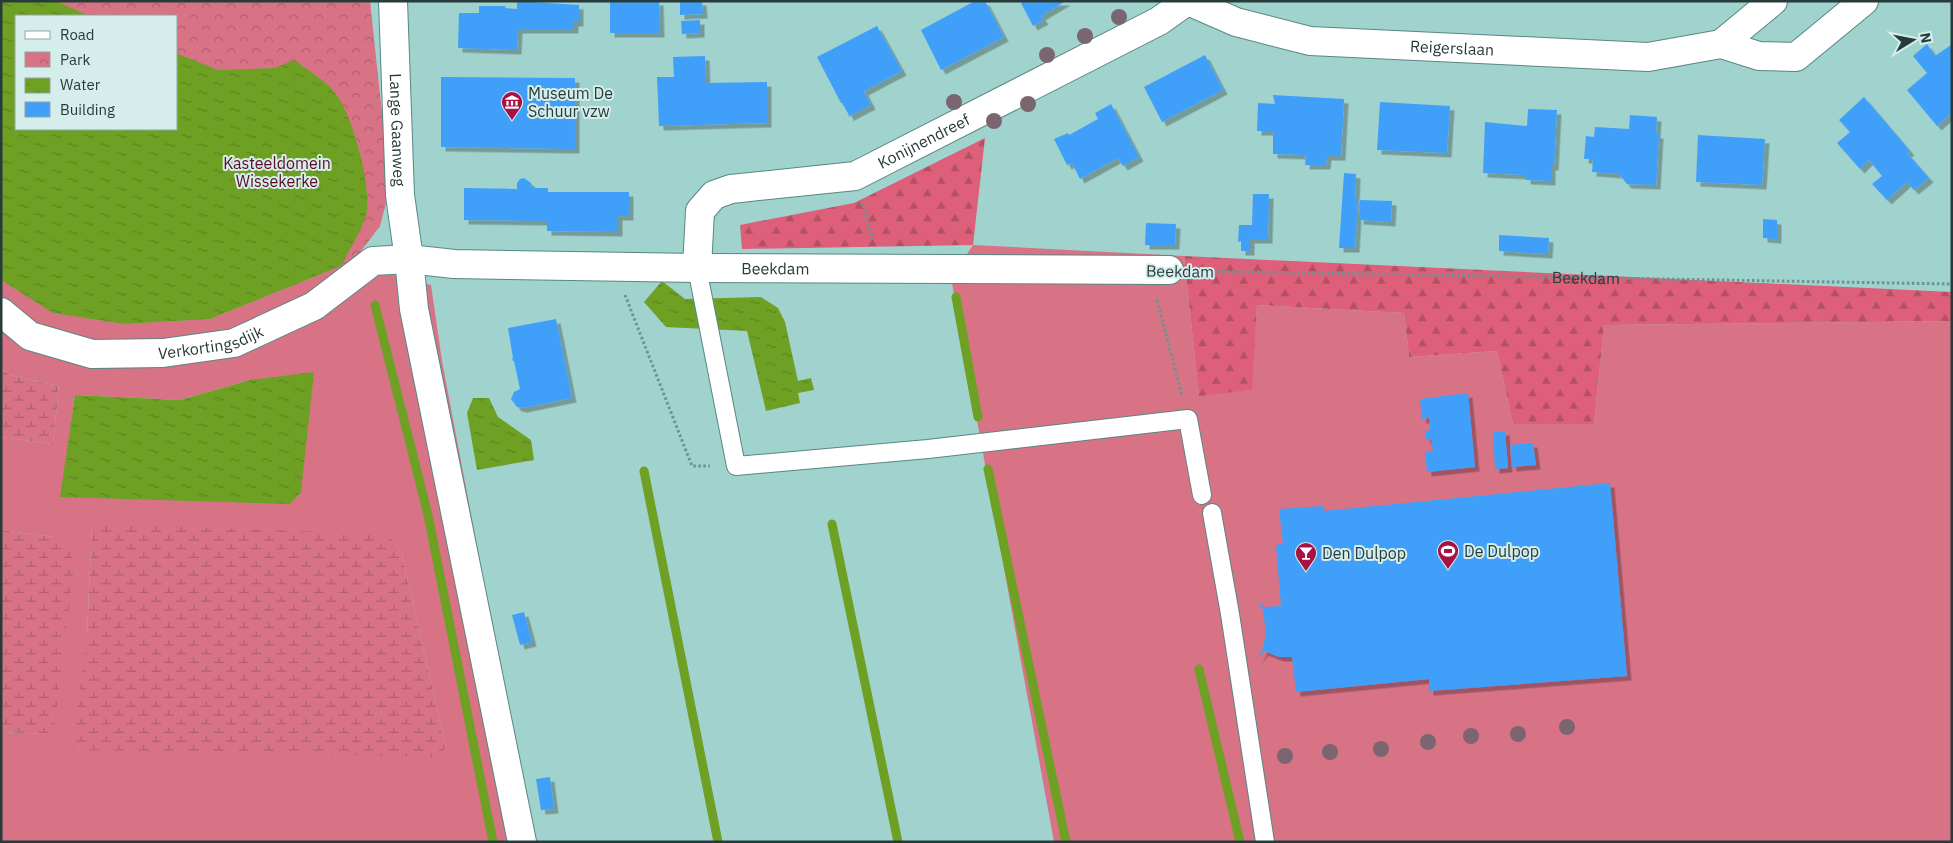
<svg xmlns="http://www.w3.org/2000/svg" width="1953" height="843" viewBox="0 0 1953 843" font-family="'IBM Plex Sans',sans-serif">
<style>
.grass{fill:#d87385;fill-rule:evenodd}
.forest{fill:url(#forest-firs)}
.wetland{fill:url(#wetland-marsh)}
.park{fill:url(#park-crowns);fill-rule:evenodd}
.water{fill:url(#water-ripples)}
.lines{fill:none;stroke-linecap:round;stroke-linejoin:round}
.stream{stroke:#6ea024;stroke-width:9}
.building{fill:#40a0f9;filter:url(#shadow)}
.service-casing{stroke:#588784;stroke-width:20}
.minor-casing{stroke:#588784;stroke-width:30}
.path{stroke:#6d9390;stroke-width:3;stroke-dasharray:2.5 2.5;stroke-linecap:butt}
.service{stroke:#fff;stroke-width:18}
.minor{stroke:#fff;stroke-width:28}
.tree{fill:#7b6570}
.labels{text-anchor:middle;stroke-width:4;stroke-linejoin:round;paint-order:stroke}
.street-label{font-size:16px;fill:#273c3a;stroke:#d5edeb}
.poi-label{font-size:16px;fill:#273c3a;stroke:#d5edeb;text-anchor:start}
.park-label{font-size:16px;fill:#5d0b24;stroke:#d5edeb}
</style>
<defs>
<pattern id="forest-firs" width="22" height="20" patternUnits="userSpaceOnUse" patternTransform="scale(1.25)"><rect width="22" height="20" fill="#dd5f79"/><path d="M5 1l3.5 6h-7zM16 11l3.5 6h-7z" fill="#b35064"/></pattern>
<pattern id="wetland-marsh" width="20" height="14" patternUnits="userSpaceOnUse" patternTransform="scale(1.25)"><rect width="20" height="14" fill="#d87385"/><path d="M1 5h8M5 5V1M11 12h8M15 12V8" fill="none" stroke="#af606e"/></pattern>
<pattern id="park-crowns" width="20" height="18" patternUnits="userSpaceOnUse" patternTransform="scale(1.25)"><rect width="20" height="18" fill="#d87385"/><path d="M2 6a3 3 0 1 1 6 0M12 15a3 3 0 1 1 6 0" fill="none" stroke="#af606e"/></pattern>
<pattern id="water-ripples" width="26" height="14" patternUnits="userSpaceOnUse" patternTransform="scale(1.25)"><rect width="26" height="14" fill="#6ea024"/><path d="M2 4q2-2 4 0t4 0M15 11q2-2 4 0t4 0" fill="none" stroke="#5a8420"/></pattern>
<filter id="shadow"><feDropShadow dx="4.5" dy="4.5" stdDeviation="0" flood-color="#0004"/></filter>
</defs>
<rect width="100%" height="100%" fill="#a0d2ce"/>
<path class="grass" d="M370,1L380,226L351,263L431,285L442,361L533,842H1V732L47,734L54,537L1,530V437L53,444L59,386L10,375L1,369V280L54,313L124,324L210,319L341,266L176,16ZM250,380L61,496L75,395L180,400ZM92,524L392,539L402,554L446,748L87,635Z
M973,245L1184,256L1199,395L1251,390L1257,305L1404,313L1409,357L1497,351L1513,424H1594L1604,325L1952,321V842H1054L951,278Z"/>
<path class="forest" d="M985,138L973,245L742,249L740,225L854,203Z
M1184,256L1952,292V321L1604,325L1594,424H1513L1497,351L1409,357L1404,313L1257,305L1252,390L1199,396Z"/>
<path class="wetland" d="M1,369L10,375L59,386L53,444L1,437Z
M92,523L373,534L392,539L402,554L446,748L433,757L72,750L87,635Z
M1,530L54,537L68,543L74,566L55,723L47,734L1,732Z"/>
<path class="park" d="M1,1H370L390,188L380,226L351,264L341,266L210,319L124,324L53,313L1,280ZM16,16H176V129H16Z"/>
<path class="water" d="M1,1H56L89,16H16V129H176V53L218,70L275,68L294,60C308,70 328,82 338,97C354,122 370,181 367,211C365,225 348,252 341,266L210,319L124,324L53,313L1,280Z
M662,281L685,299L761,297L778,308L785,322L798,381L811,378L814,390L798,393L800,403L766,411L747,331L666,327L644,302Z
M314,372L301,492L290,504L60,497L75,395L180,400L250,380Z
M473,398H489L498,417L531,440L534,460L477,470L467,413Z"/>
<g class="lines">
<path class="stream" d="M956,297L978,417
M375,305L428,515L493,842
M988,469L1066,842
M644,471L718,842
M832,524L898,842
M1199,669L1240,842"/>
</g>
<path class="building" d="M517,1L579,5V22H574V29H518L517,50L458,48L459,13H479V6H506L505,8L517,9Z
M610,1H659L660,33H610Z
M680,1H702L703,14L680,15Z
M975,1H985L1004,37L941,70L921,30Z
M1024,1H1066L1041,16L1044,20L1033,26L1021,3Z
M700,20V33L682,34L681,21Z
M877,26L902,71L864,91L871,105L848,117L849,115L842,103H841L817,57Z
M1927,44L1935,56L1951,45L1952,46V113L1937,126L1907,90L1927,73L1913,56Z
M1205,55L1223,90L1162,122L1144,87Z
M705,56L706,83L767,82V123L659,126L657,77H674L673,57Z
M441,77L575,78V149L441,147Z
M1273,95L1344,99L1341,156H1327L1326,165H1305L1306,155L1273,154V131H1257L1258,103L1275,104Z
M1864,97L1910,151L1907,153L1929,178L1914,190L1907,182L1887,200L1872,184L1882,176L1869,160L1860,169L1837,143L1850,132L1839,120Z
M1380,102L1450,106L1447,153L1377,150Z
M1111,104L1139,157L1123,166L1118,158L1080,179L1072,163L1067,165L1054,139L1068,133L1069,135L1098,119L1095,113Z
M1528,109L1557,110L1554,166H1551V181L1526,180V175L1483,173L1485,122L1527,126Z
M1630,115L1657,117L1656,134H1659L1656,185L1627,184L1619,174L1592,172L1593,159H1584L1586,136L1594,137L1595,127L1629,129Z
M1698,135L1765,139L1762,185L1696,182Z
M1344,173L1356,174L1355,198L1358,197L1355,248H1339Z
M524,178L531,183V188H548V192H629V216H618V232L547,231V221L464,220V188L517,189V183L520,179Z
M1253,194H1269L1268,239H1250V251H1241V241L1238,242L1239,225H1252Z
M1360,200L1392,201L1391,222L1359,220Z
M1763,219L1777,220V239L1763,238Z
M1146,223L1176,224L1175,245H1145Z
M1499,235L1549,238L1548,254L1499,251Z
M556,319L572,398L523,408L517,407L511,399L514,392L520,389L514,361H513L512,358H513L508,328Z
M1468,393L1475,467L1427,472L1425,452L1433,451L1431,439L1426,440L1425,431L1430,430L1429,418L1422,419L1420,399Z
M1505,431L1508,468L1495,469L1493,432Z
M1533,443L1536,465L1512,467L1510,445Z
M1610,483L1627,676L1429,691V679L1296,692L1292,657H1279L1264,651L1257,660L1262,651L1266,633L1263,610L1259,605L1260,603L1263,607L1281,606L1276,545L1283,544L1279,509L1323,506L1324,511Z
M524,612L532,642L520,645L512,615Z
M550,777L554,809L541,810L536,779Z"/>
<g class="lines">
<g class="service-casing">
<path id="service" d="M697,268L736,466L928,449L1188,419L1202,495
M1212,513L1230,614L1265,842"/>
</g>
<g class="minor-casing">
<g id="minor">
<path id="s2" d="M393,1L400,195L409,259L414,309L522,842"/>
<path id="s3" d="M1188,1L1236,22L1310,41L1648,57L1721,44L1759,56L1796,57L1864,1"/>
<path d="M1721,44L1773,1"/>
<path id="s4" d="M697,268L700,211L714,195L731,189L855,176L1159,21L1187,1"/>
<path id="s5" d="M1,312L30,336L92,354L163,353L234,343L314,306L373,261L409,259L454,264L697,268L1169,270"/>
</g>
</g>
<g class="path">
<path d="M863,204L872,239"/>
<path id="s1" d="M1197,271L1952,284"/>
<path d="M625,295L692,466H710"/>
<path d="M1157,300L1182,396"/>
</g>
<use href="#service" class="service"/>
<use href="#minor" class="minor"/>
</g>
<g class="tree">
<circle cx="1119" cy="17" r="8"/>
<circle cx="1085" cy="36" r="8"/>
<circle cx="1047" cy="55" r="8"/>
<circle cx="954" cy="102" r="8"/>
<circle cx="1028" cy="104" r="8"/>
<circle cx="994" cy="121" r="8"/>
<circle cx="1567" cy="727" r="8"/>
<circle cx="1518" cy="734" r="8"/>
<circle cx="1471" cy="736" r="8"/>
<circle cx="1428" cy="742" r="8"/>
<circle cx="1381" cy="749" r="8"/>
<circle cx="1330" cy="752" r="8"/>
<circle cx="1285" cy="756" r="8"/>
</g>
<defs>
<g id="museum-pin" transform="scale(1.125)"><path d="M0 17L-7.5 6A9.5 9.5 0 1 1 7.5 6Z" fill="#a81145" stroke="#d5edeb"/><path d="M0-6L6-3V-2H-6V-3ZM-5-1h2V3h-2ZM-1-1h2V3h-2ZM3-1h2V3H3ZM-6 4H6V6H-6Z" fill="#fff"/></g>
<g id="stadium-pin" transform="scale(1.125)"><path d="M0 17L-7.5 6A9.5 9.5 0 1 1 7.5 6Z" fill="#a81145" stroke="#d5edeb"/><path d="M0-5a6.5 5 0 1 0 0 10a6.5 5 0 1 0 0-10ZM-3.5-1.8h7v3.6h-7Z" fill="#fff"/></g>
<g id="bar-pin" transform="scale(1.125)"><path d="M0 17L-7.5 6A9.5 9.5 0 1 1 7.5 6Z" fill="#a81145" stroke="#d5edeb"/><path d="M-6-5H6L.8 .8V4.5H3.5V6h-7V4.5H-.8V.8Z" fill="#fff"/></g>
</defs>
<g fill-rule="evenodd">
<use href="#museum-pin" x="512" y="102"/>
<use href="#stadium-pin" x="1448" y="551"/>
<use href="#bar-pin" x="1306" y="553"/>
</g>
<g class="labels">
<g class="street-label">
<text dy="6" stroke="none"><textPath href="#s3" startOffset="271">Reigerslaan</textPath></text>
<text dy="6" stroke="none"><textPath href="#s2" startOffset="129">Lange Gaanweg</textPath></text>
<text dy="6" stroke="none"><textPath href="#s4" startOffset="298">Konijnendreef</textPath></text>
<text dy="6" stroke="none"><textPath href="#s5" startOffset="810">Beekdam</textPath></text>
<text transform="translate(1180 271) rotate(1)" y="6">Beekdam</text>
<text dy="6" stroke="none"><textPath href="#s1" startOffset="389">Beekdam</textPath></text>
<text dy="6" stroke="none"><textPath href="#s5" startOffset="222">Verkortingsdijk</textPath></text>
</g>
<g class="poi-label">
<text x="528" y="99">Museum De<tspan x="528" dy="18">Schuur vzw</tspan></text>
<text x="1464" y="557">De Dulpop</text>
<text x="1322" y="559">Den Dulpop</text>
</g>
<g class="park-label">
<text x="277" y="169">Kasteeldomein<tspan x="277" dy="18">Wissekerke</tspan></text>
</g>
</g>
<rect width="1953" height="843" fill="none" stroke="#273c3a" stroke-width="5"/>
<rect x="15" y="15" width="162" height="115" fill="#d5edeb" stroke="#8fa6a4"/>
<rect x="25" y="31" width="25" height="8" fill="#ffffff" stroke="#8fa6a4"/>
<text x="60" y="40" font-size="15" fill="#273c3a">Road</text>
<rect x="25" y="52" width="25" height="15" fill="url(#park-crowns)" stroke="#8fa6a4"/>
<text x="60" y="65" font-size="15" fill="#273c3a">Park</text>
<rect x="25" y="78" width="25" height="15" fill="url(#water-ripples)" stroke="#8fa6a4"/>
<text x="60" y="90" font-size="15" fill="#273c3a">Water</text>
<rect x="25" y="102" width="25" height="15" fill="#40a0f9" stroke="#8fa6a4"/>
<text x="60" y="115" font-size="15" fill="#273c3a">Building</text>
<g transform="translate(1913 40) rotate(80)" stroke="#d5edeb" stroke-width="4" paint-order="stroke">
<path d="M0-4L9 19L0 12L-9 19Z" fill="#273c3a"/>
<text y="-8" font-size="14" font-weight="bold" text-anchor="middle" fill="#273c3a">N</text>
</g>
</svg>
